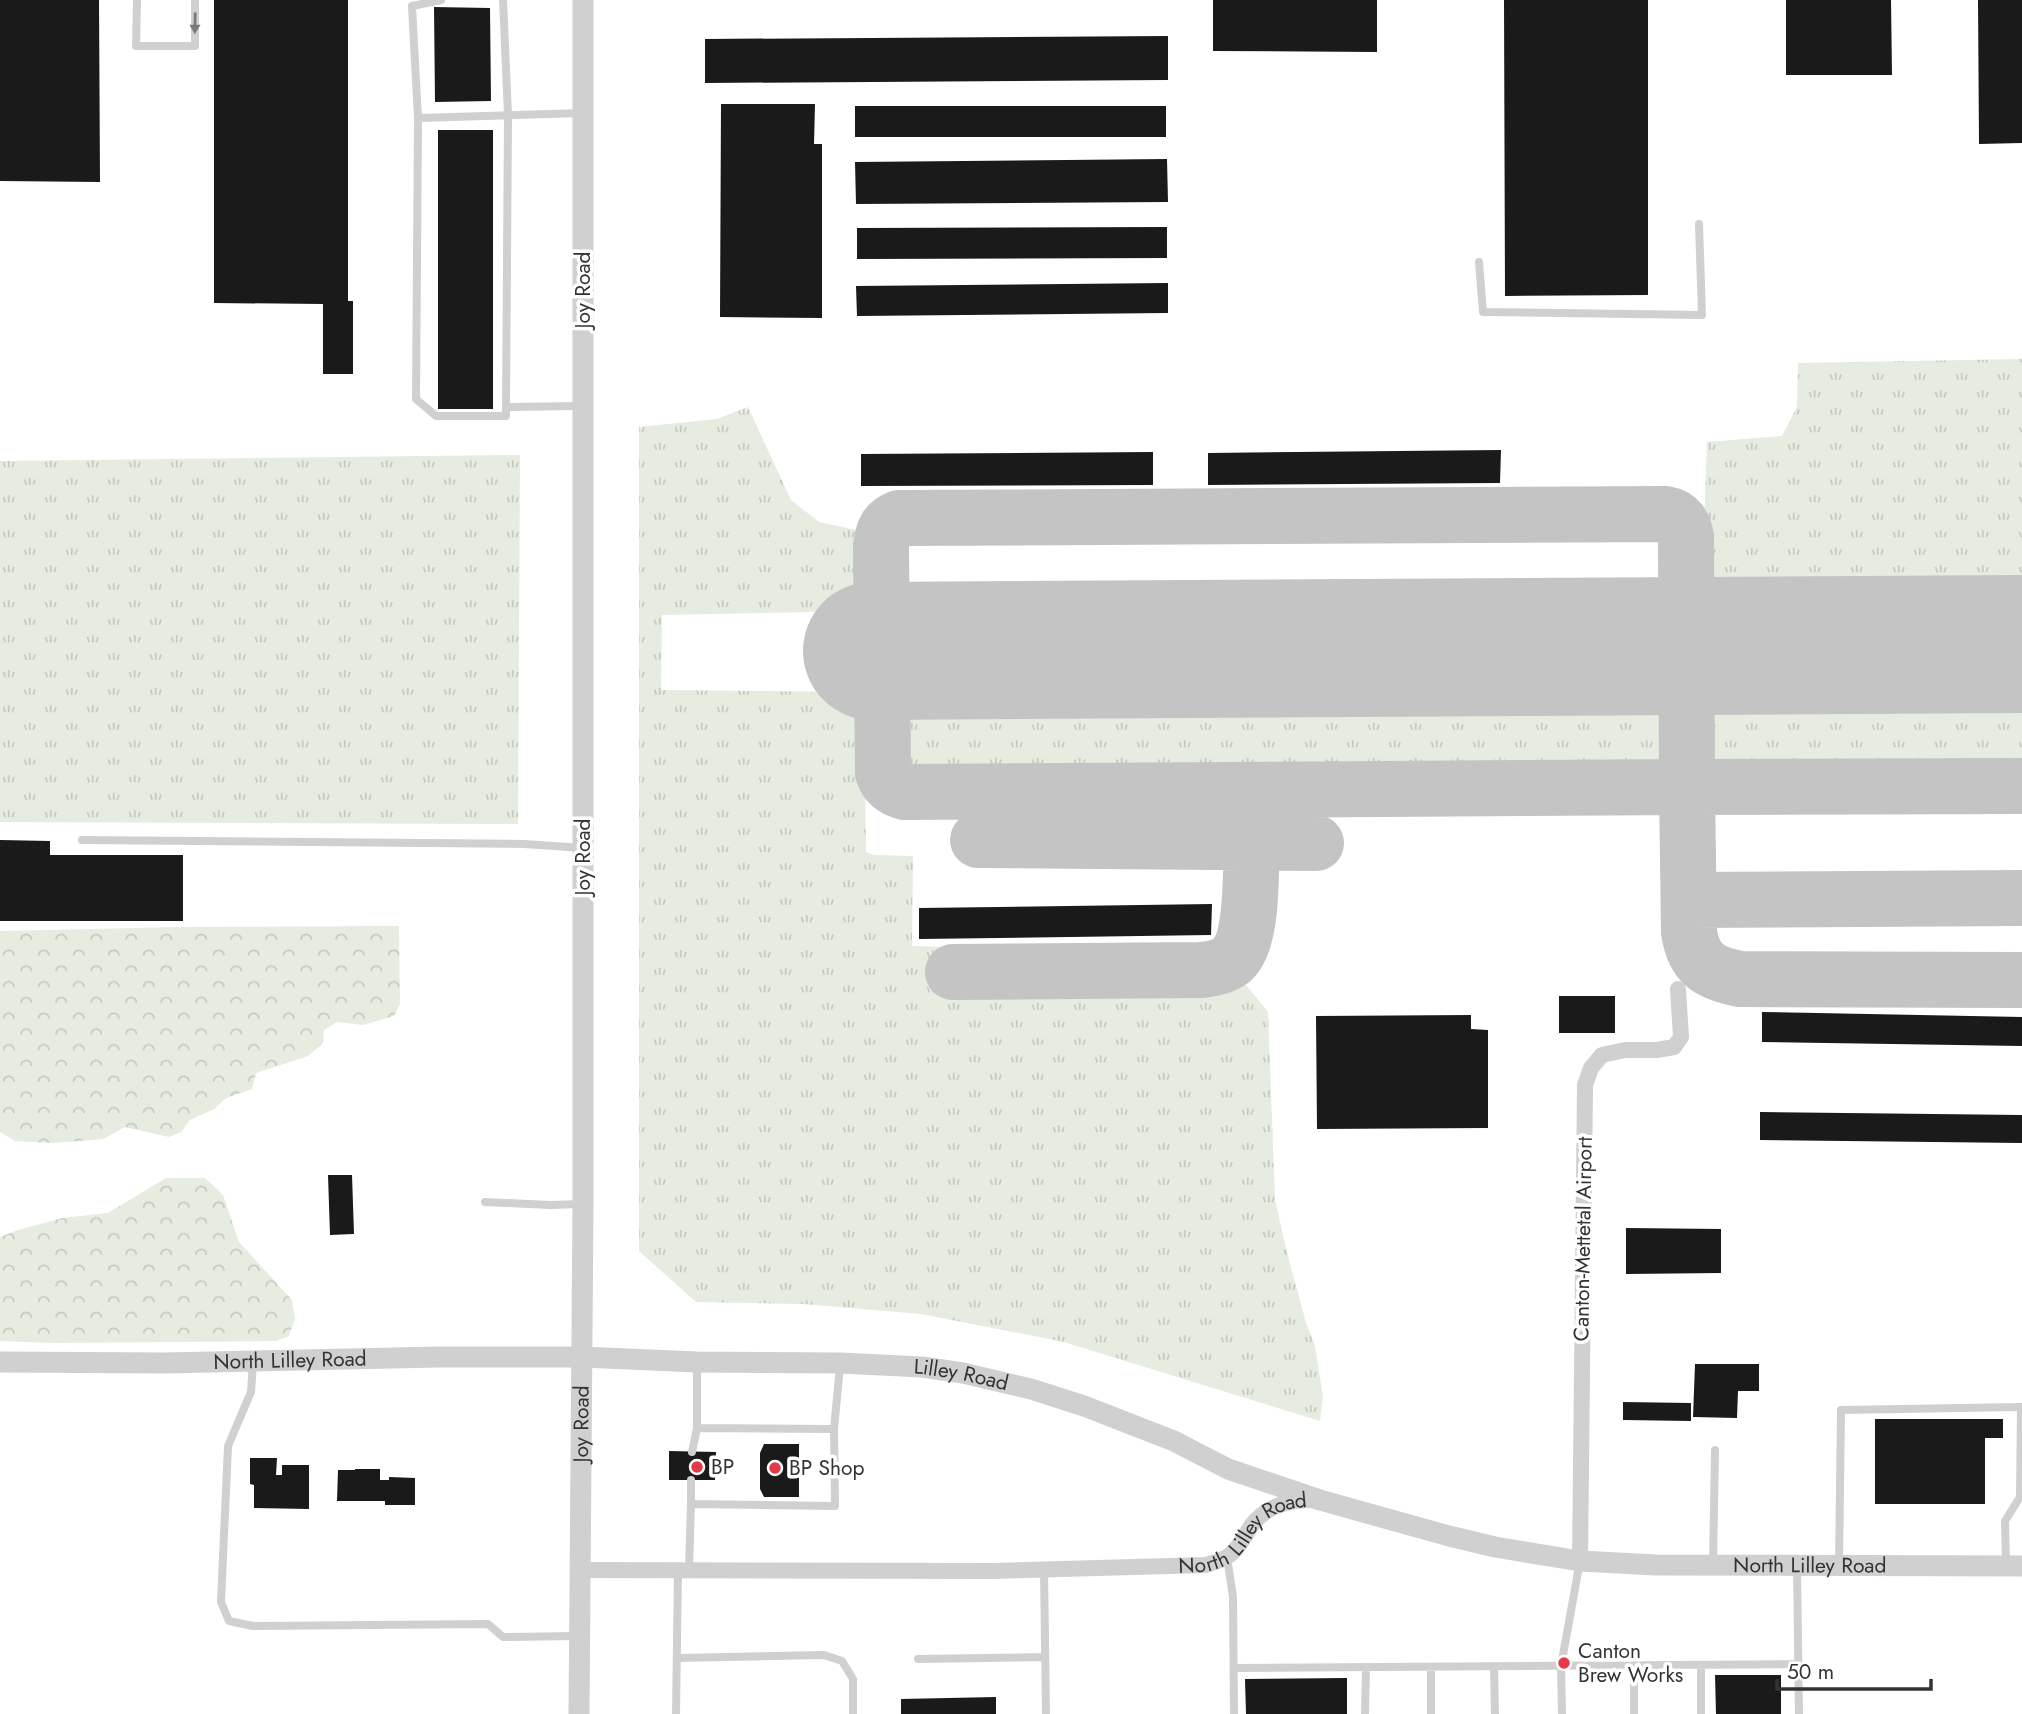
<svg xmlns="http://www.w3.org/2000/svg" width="2022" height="1714" viewBox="0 0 2022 1714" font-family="Jost,sans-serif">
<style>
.grass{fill:url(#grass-tufts)}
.forest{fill:url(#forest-crowns)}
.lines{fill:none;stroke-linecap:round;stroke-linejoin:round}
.taxiway{stroke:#c4c4c4;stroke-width:56}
.runway{stroke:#c4c4c4;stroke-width:138}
.building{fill:#1a1a1a}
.service{stroke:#d0d0d0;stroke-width:8}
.minor{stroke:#d0d0d0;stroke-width:16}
.tertiary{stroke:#d0d0d0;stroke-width:21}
.oneway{fill:#7a7a7a}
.poi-dot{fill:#e63946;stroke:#fff;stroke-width:2.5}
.labels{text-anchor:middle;stroke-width:7;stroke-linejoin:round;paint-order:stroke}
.street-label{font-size:21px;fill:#333;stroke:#fff}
.poi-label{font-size:21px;fill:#333;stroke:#fff;text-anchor:start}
</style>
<defs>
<pattern id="grass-tufts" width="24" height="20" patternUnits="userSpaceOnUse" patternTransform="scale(1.75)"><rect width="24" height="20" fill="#e6ecdf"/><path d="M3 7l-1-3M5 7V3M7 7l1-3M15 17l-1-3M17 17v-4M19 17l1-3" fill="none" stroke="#c6cbc0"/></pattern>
<pattern id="forest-crowns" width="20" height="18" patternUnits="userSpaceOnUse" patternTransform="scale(1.75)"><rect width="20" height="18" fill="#e6ecdf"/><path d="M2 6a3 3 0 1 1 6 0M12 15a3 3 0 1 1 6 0" fill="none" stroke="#c6cbc0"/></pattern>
</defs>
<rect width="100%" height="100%" fill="#fff"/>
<path class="grass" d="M2022,359V606L1709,609L1702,579L1707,442L1782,436L1797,407L1798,363Z
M748,407L791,500L819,522L866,532L865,611L662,615L661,690L864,692L866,852L874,855L913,856L912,946L944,947L945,985L957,987L1222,984L1235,978L1246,985L1268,1012L1275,1200L1287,1252L1306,1323L1315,1346L1323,1397L1320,1421L1064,1342L921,1314L803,1304L696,1302L639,1251V427L717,419Z
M520,455L518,824L0,822V461Z
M1710,685H2022V773L1759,775L1714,766L1709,764L1702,717L1706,687Z
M1642,688L1661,692C1668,717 1666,739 1663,765L1605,774L939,776C929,774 913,773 906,765C896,753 899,718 902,703L910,696L922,691Z"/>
<path class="forest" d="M399,926L400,1004L394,1016L363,1025L337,1022L324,1030L323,1043L308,1056L256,1073L252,1089L226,1098L214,1109L190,1120L181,1132L169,1137L125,1127L103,1139L52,1143L15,1141L0,1132V931L184,927Z
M166,1178H205L223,1195L239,1242L292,1300L295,1319L289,1336L276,1341L53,1343L0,1341V1237L15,1231L62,1218L108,1213Z"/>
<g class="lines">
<path class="taxiway" d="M1666,514C1678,516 1684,525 1686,537L1687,787L905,792C893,789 887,784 883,773L881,546C883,532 885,524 899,518Z
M2022,786L1687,787L1689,932C1694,964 1709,973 1740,979L2022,980
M978,840L1316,843
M1689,900L2022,898
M953,972L1201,970C1212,969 1223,967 1232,960C1254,940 1250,872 1252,842"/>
<path class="runway" d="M872,651L2022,644"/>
</g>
<path class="building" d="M0,0H99L100,182L0,181Z
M214,0H348V301H353V374H323V304L214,303Z
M1213,0H1377V52L1213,51Z
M1504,0H1648V295L1505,296Z
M1786,0H1891L1892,75H1786Z
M1978,0H2022V143L1979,144Z
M434,7L490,8L491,101L435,102Z
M1168,36V80L705,83V39Z
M721,104H815L814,144H822V318L720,317Z
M855,106H1166V137H855Z
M438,130H493V409H438Z
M1167,159L1168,202L856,204L855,162Z
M1167,227V258L857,259V228Z
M1168,283V313L857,316L856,286Z
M1501,450L1500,483L1208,485V453Z
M1153,452V485L861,486V454Z
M0,840L50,841V855H183V921H0Z
M1212,904L1211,935L919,939V908Z
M1559,996H1615V1033H1559Z
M1762,1012L2022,1017V1046L1762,1042Z
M1471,1015V1029L1488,1030V1128L1317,1129L1316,1016Z
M1760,1112L2022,1115V1143L1760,1140Z
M328,1175H352L354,1234L330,1235Z
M1626,1228L1721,1229V1273L1626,1274Z
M1695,1364H1759V1391H1738L1737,1418L1693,1417Z
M1623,1402L1691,1403V1421L1623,1420Z
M1875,1419H2003V1438H1985V1504H1875Z
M764,1444H799V1497H764L760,1489V1453Z
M669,1451L716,1452L715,1480H669Z
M250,1458H277L276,1475H282V1465H309V1509L254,1508V1485L250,1484Z
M355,1469H380V1480H389V1477L415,1478V1505H385V1501H337L338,1470H355Z
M1715,1675H1781V1714H1716Z
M1347,1678V1714H1246L1245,1679Z
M996,1697V1714H901V1699Z"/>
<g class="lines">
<path class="service" d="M137,0L136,46H195V0
M503,0L508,115L506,407
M418,118L412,6L441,0
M1479,262L1483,312L1702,315L1699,224
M582,406L506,407V416H436L416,399L418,118L583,113
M82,840L524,844L583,848
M485,1202L550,1205L583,1204
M253,1363L251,1392L228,1446L221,1602L229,1621L253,1626L488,1624L503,1637L579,1636
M834,1429L840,1366
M692,1452L697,1428
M691,1480V1504
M1227,1557L1233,1597L1234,1714
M1713,1565L1715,1450
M1797,1566L1799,1714
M1839,1566L1841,1410L2021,1407L2020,1497L2005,1521L2006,1566
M689,1570L691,1504L835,1506L834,1429L697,1428V1362
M1044,1570L1046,1714
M677,1658L824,1655L842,1661L853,1679V1714
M918,1659L1045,1657
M1701,1665V1714
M1494,1666L1495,1714
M1431,1667V1714
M1234,1668L1798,1664
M676,1714L678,1570
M1365,1714L1366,1667
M1562,1714L1561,1666L1580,1561
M1634,1714V1665"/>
<g class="minor">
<path d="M1580,1561L1585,1085L1591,1068L1602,1055L1625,1050H1657L1674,1047L1681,1037L1678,989"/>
<path id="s1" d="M579,1570L993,1571L1206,1565C1215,1562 1224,1560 1231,1554C1240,1546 1245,1536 1251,1526C1265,1507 1288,1500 1310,1500"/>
</g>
<g class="tertiary">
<path id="s2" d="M0,1362L165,1363L439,1357H582L697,1362L840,1363L922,1367L963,1373L1031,1389L1084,1406L1174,1441L1228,1469L1320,1500L1449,1536L1495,1547L1580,1561L1656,1565L2022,1566"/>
<path id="s3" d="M579,1714L583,1204V0"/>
</g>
</g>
<defs><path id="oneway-solid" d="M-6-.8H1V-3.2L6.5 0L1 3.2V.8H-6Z" transform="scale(1.75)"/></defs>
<use class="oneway" href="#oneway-solid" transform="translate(195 23) rotate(91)"/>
<g class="poi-dot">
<circle cx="697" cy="1467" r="7"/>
<circle cx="775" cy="1468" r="7"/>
<circle cx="1564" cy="1663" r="7"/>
</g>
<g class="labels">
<g class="street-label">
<text transform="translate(583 290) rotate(-90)" y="7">Joy Road</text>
<text transform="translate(583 857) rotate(-90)" y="7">Joy Road</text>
<text transform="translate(1583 1239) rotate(-89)" y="7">Canton-Mettetal Airport</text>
<text dy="7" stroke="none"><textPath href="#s2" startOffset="290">North Lilley Road</textPath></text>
<text dy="7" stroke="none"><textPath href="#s2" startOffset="962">Lilley Road</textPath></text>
<text dy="7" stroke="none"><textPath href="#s3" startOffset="290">Joy Road</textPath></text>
<text dy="7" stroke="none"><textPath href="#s1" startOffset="676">North Lilley Road</textPath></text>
<text dy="7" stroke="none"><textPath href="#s2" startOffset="1841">North Lilley Road</textPath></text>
</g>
<g class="poi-label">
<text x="711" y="1474">BP</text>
<text x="789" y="1475">BP Shop</text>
<text x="1578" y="1658">Canton<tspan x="1578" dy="24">Brew Works</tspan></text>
</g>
</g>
<path d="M1777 1679v10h154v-10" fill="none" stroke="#333333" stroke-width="3.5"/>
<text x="1787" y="1679" font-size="21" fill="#333333" stroke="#ffffff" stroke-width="5" paint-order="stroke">50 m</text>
</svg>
